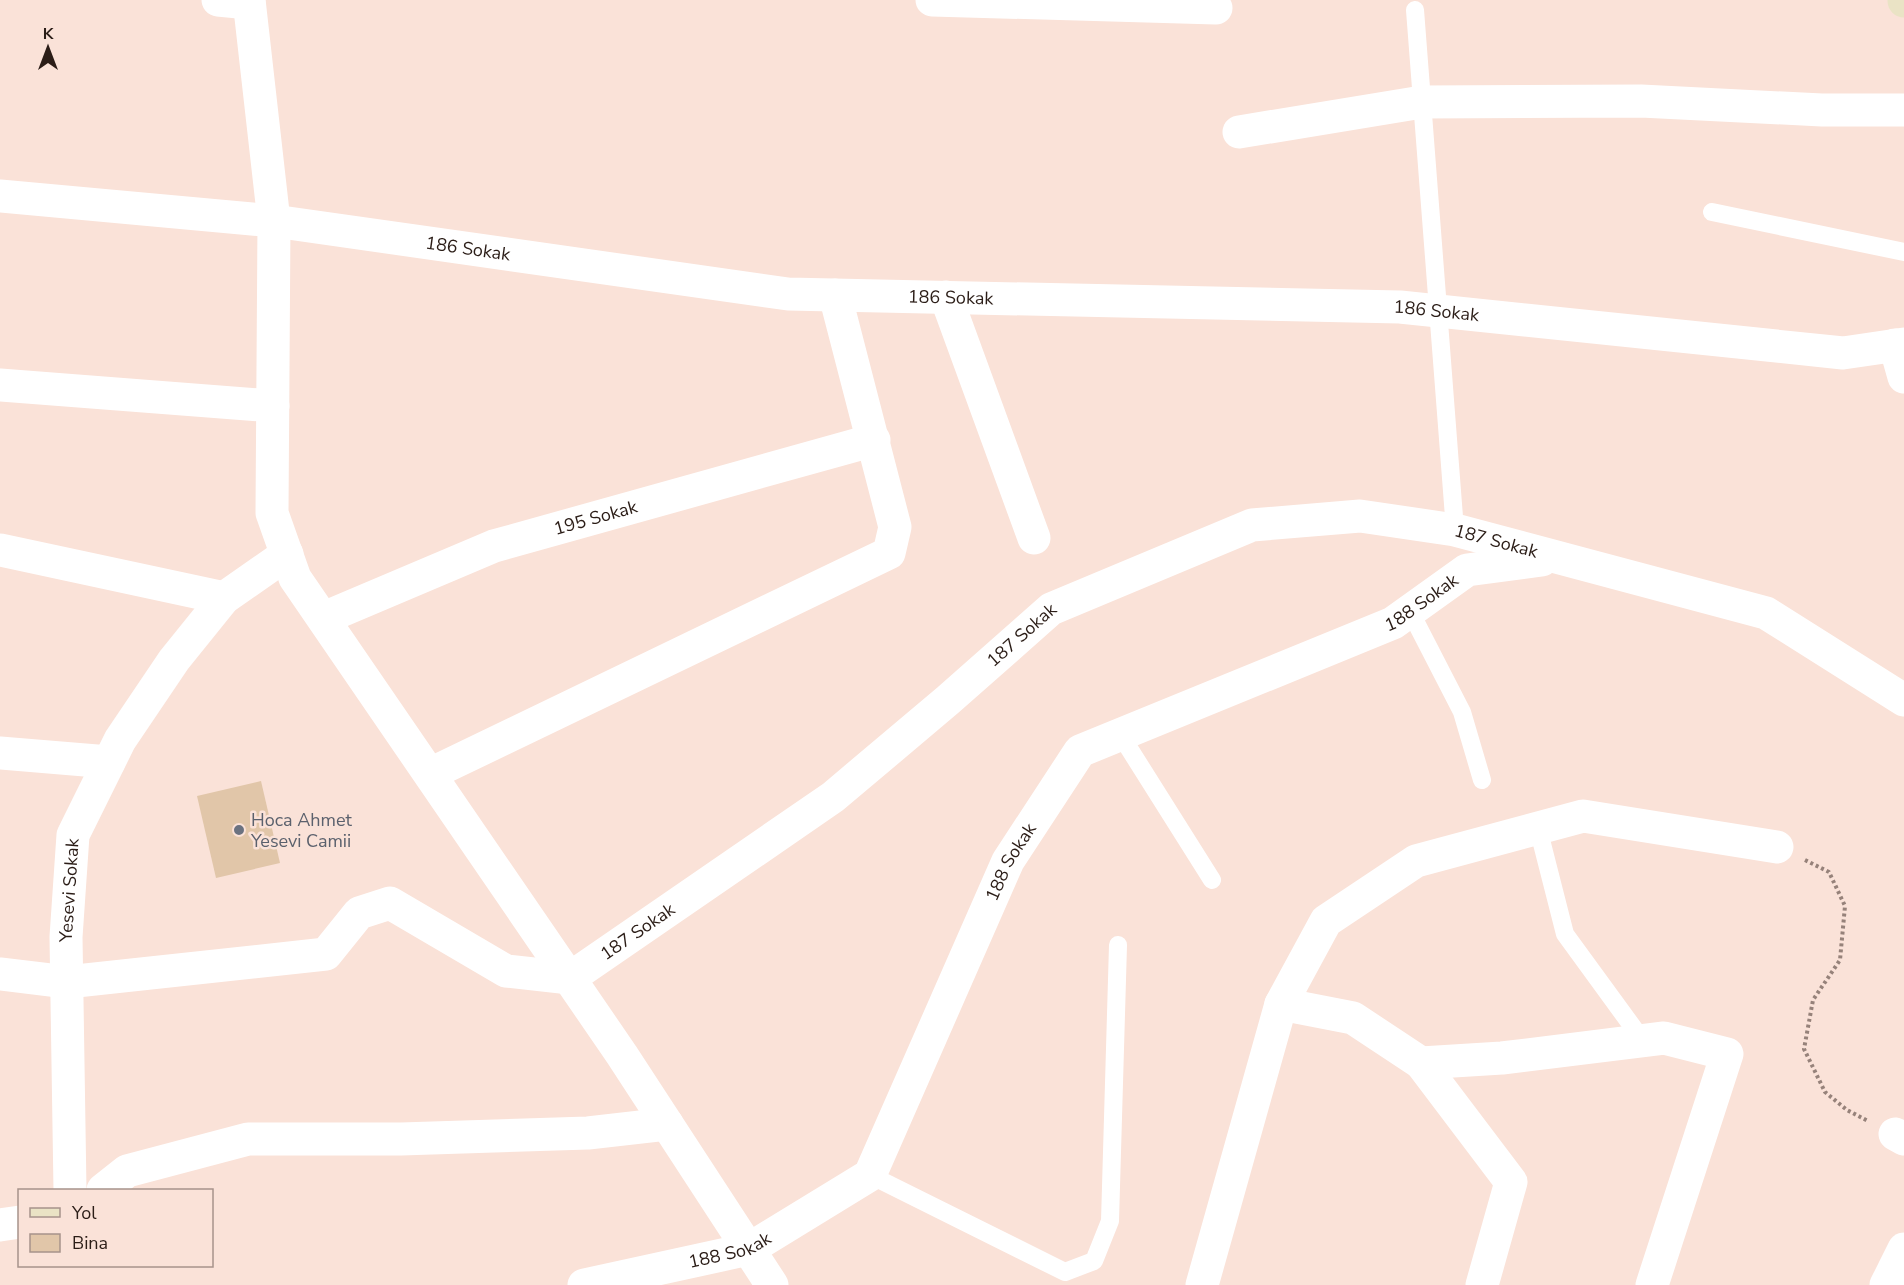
<svg xmlns="http://www.w3.org/2000/svg" width="1904" height="1285" viewBox="0 0 1904 1285" font-family="'Nunito Sans',sans-serif">
<style>
.building{fill:#e1c6a9}
.lines{fill:none;stroke-linecap:round;stroke-linejoin:round}
.path{stroke:#96827a;stroke-width:4;stroke-dasharray:3 3;stroke-linecap:butt}
.lane{stroke:#fff;stroke-width:18}
.street{stroke:#fff;stroke-width:33}
.secondary{stroke:#eae3c5;stroke-width:33}
.worship-dot{fill:#6b7280;stroke:#fae2d8;stroke-width:2}
.labels{text-anchor:middle;stroke-width:5;stroke-linejoin:round;paint-order:stroke}
.street-label{font-size:18px;fill:#2b1d17;stroke:#fae2d8}
.worship-label{font-size:18px;fill:#5b616d;stroke:#fae2d8;text-anchor:start}
</style>
<rect width="100%" height="100%" fill="#fae2d8"/>
<path class="building" d="M261,781L280,863L216,878L197,796Z"/>
<g class="lines">
<path class="path" d="M1805,860L1829,872L1845,906L1840,960L1813,1000L1804,1049L1825,1092L1847,1110L1868,1121"/>
<path class="lane" d="M1415,10L1455,530
M1712,212L1904,252
M1410,611L1462,712L1482,780
M1120,734L1212,880
M1538,828L1565,934L1643,1041
M870,1175L1065,1272L1094,1261L1110,1221L1118,945"/>
<g class="street">
<path d="M218,0L249,3"/>
<path d="M249,0L274,221L272,513L295,578L622,1055L772,1285"/>
<path d="M932,0L1216,8"/>
<path d="M1239,132L1422,102L1641,101L1822,110H1904"/>
<path id="s1" d="M0,196L274,221L788,294L1400,307L1843,353L1904,344"/>
<path d="M946,297L1034,538"/>
<path d="M1895,345L1904,377"/>
<path d="M0,385L273,406"/>
<path d="M0,550L224,598L287,554"/>
<path id="s2" d="M324,618L494,546L874,440"/>
<path d="M0,753L109,762"/>
<path d="M430,774L889,553L895,527L835,295"/>
<path id="s3" d="M0,974L67,982L326,954L359,913L390,903L506,971L570,978L833,797L948,700L1051,609L1252,525L1360,516L1455,530L1766,613L1904,700"/>
<path d="M1281,1004L1353,1018L1421,1063L1502,1058L1664,1038L1727,1054L1652,1285"/>
<path d="M1421,1063L1511,1182L1482,1285"/>
<path d="M1895,1134L1904,1139"/>
<path id="s4" d="M70,1190L66,937L73,835L120,740L174,660L224,598"/>
<path d="M103,1190L127,1171L248,1139H401L588,1133L667,1124"/>
<path d="M0,1225L20,1222"/>
<path id="s5" d="M584,1285L749,1249L870,1175L1008,861L1080,751L1393,623L1467,570L1542,560"/>
<path d="M1202,1285L1281,1004L1326,921L1416,861L1583,816L1777,847"/>
<path d="M1886,1285L1904,1249"/>
</g>
<path class="secondary" d="M1904,0V1"/>
</g>
<circle class="worship-dot" cx="239" cy="830" r="6"/>
<g class="labels">
<g class="street-label">
<text dy="6" stroke="none"><textPath href="#s1" startOffset="471">186 Sokak</textPath></text>
<text dy="6" stroke="none"><textPath href="#s1" startOffset="957">186 Sokak</textPath></text>
<text dy="6" stroke="none"><textPath href="#s1" startOffset="1443">186 Sokak</textPath></text>
<text dy="6" stroke="none"><textPath href="#s2" startOffset="290">195 Sokak</textPath></text>
<text dy="6" stroke="none"><textPath href="#s3" startOffset="1684">187 Sokak</textPath></text>
<text dy="6" stroke="none"><textPath href="#s5" startOffset="1158">188 Sokak</textPath></text>
<text dy="6" stroke="none"><textPath href="#s3" startOffset="1180">187 Sokak</textPath></text>
<text dy="6" stroke="none"><textPath href="#s5" startOffset="654">188 Sokak</textPath></text>
<text dy="6" stroke="none"><textPath href="#s4" startOffset="300">Yesevi Sokak</textPath></text>
<text dy="6" stroke="none"><textPath href="#s3" startOffset="694">187 Sokak</textPath></text>
<text dy="6" stroke="none"><textPath href="#s5" startOffset="150">188 Sokak</textPath></text>
</g>
<g class="worship-label">
<text x="251" y="826">Hoca Ahmet<tspan x="251" dy="21">Yesevi Camii</tspan></text>
</g>
</g>
<rect x="18" y="1189" width="195" height="78" fill="#fae2d8" stroke="#a7938b" stroke-width="1.5"/>
<rect x="30" y="1208" width="30" height="9" fill="#eae3c5" stroke="#a7938b" stroke-width="1.5"/>
<text x="72" y="1219" font-size="18" fill="#2b1d17">Yol</text>
<rect x="30" y="1234" width="30" height="18" fill="#e1c6a9" stroke="#a7938b" stroke-width="1.5"/>
<text x="72" y="1249" font-size="18" fill="#2b1d17">Bina</text>
<g transform="translate(48 48)" stroke="#fae2d8" stroke-width="4.5" paint-order="stroke">
<path d="M0-4.5L10 22L0 15L-10 22Z" fill="#2b1d17"/>
<text y="-9" font-size="16" font-weight="bold" text-anchor="middle" fill="#2b1d17">K</text>
</g>
</svg>
